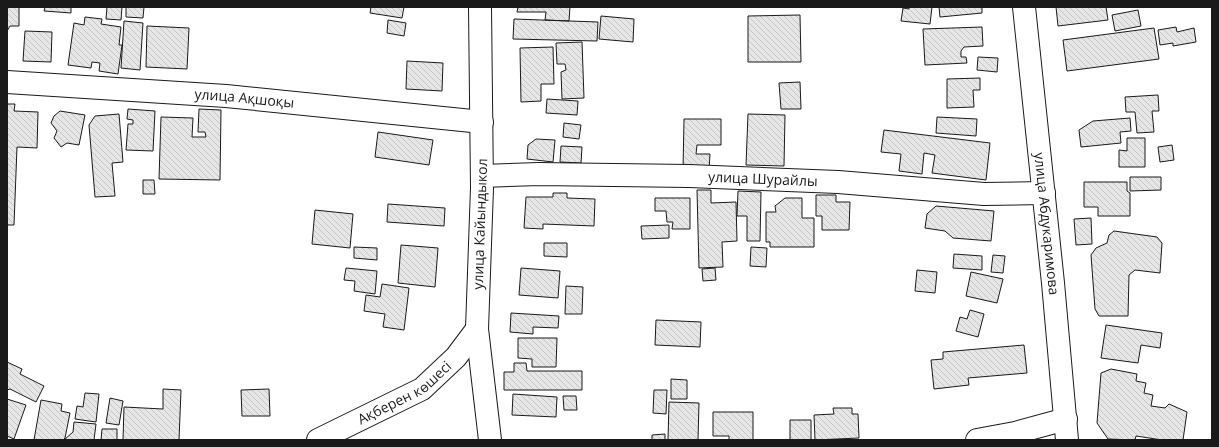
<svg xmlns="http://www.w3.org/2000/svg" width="1219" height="447" viewBox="0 0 1219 447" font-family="'Open Sans',sans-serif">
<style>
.building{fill:url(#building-back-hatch);stroke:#1a1a1a}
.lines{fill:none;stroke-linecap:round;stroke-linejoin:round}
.minor-casing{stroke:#1a1a1a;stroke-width:24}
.minor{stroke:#fff;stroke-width:22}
.labels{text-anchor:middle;stroke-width:3;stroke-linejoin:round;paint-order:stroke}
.street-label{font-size:14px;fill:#1a1a1a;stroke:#fff}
</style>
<defs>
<pattern id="building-back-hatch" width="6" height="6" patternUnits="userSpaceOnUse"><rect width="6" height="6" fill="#e6e6e6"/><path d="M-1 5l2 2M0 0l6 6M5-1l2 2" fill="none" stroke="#c5c5c5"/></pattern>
</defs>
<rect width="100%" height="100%" fill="#fff"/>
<path class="building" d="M7,7H19V26H10L7,31Z
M45,7H71V13L44,11Z
M107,7H122L121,20L106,19Z
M126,7H144L143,18L126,17Z
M371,7H404L402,18L370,13Z
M518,7H570L569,21L545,20L546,12H517Z
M909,7H932L930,24L901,21L903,8L909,9Z
M939,7H982V13L940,17Z
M1056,7H1106L1108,20L1058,26Z
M1138,10L1141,26L1115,31L1112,15Z
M800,15L801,62H748V16Z
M601,16L634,19L633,42L599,39Z
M85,17L102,19L101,24L121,27L119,45H122L118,74L99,71L100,63L92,62L91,68L68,65L74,23L84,25Z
M514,19L598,22L597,41L513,39Z
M388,20L406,23L404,36L387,33Z
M124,21L143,23L140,70L121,68Z
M147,26L189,28L187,69L146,67Z
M982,27L983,46L964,47L961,51V57H966L967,63L925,65L923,29Z
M1176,27L1177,32L1194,28L1196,42L1173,46V43L1160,45L1158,30Z
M1154,28L1159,59L1067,71L1063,40Z
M25,31L52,32L51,62L23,61Z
M582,42L584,98L562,99L561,72L566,70L565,64H557L556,43Z
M553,47L554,84H541V101L521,102L520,48Z
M978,57L998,58L997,72L977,70Z
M407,61L443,63L442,91L406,89Z
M980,78V90H973L974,107L947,108V79Z
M800,82L801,109H781L779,83Z
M1158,95L1159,111H1152L1154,132L1137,133L1135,112H1126L1125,97Z
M547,99L578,101L577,115L546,113Z
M7,104H15L14,111L38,112L37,148L17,147L14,225H7Z
M128,109L155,111L153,151L126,150L128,124H133V120L127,119Z
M199,109L221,110L220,180L159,179L161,117L193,118L192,137H206L205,132H198Z
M60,111L85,115L79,145L67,143L61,147L54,138L57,131L51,123L54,116Z
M119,114L123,162L112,163L115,196L95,197L89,125L95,116Z
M748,114L785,115L784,166L746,165Z
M937,117L977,119L976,136L936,133Z
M1130,118L1131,131L1120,132L1121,143L1081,147L1079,130L1093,121Z
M684,119H721V145H697L696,154H710L709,170H683Z
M564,123L581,125L579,139L563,137Z
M884,130L990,143L986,180L932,173L935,155L924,153L922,174L899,171L901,154L881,152Z
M378,132L433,140L429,165L375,157Z
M1127,138H1145V167H1119V150L1127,151Z
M536,139L555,140L553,162L527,159L528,145Z
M1172,145L1174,160L1160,162L1158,147Z
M561,146L582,147L581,163L560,162Z
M1130,177H1161V190L1130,191Z
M143,180H154L155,194H143Z
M1084,182H1127V191L1130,193V216H1098V207H1084Z
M697,190H711V203L736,202L737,241L722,242L723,267L699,268Z
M738,191L761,192L760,241H747V216H737Z
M553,193H567V198L595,199L594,226L543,224V229L524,228L526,197H553Z
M816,195H836V202H850L849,230H822V216H816Z
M655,198H690V229H672L673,222H667L666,211H655Z
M785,198H802V218H814V247H770V242H766V212H776L775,206Z
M388,204L445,208L444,226L387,222Z
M936,206L994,211L991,241L953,238L945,231L925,228L927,214Z
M315,210L353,214L350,248L312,244Z
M1091,218L1092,244L1076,245L1074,219Z
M669,225V238L642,239L641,226Z
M1114,231L1157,237L1162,243L1160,273L1135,270L1129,275L1128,316H1099L1095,309L1091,255L1096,248L1107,243L1109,235Z
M544,243H567V257L544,256Z
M401,245L438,248L435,287L398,283Z
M354,247L377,248V260L354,258Z
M751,247L767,248L766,267L750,266Z
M954,254L982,256V270L953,268Z
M993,255L1005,256L1003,273L991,272Z
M346,268L377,271L375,294L354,291L355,281L344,280Z
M521,268L560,271L558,298L519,295Z
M715,268L716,280L703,281L702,269Z
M917,270L937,272L935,293L915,291Z
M971,272L1003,279L997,303L966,296Z
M382,284L409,288L404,330L383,327L385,314L364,311L366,295L380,297Z
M566,286L583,287L582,314H565Z
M970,310L984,314L978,337L956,331L960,317L967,319Z
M511,313L559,316L558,328L533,327V334L510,332Z
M656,320L701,322L700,347L655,345Z
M1106,325L1162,333L1160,348L1141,345L1138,363L1101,358Z
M518,338H557L556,367H532V359L518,358Z
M1024,345L1027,373L968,378L969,385L934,389L931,360L943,359V352Z
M7,362L22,369L20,374L44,386L36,402L10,389L7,390Z
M514,363H526L527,371H582V390H504V372H514Z
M1111,369L1137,374L1136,381L1146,383L1144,393L1153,395L1151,406L1165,408L1169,404L1187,412L1183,440H1162L1136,436L1135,440L1108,439L1097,423L1101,373Z
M671,379L687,380V399H671Z
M163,389L181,390L179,440H123L124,407L163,409Z
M269,389L270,416H242L241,390Z
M654,390H667L666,414L653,413Z
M85,393L99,394L96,422L75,419L77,406L83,407Z
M513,394L557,397L556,417L512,415Z
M563,396H576L577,410H564Z
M110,398L123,401L119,425L106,423Z
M7,399L26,405L14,439L7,436Z
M41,400L62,404L61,411L70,413L65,438L63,440H34Z
M669,402L699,403L698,440H668Z
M833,408H852V414H858L859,438L815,440L814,415L834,414Z
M713,412H753V440H729V436H713Z
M790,420H811V440H790Z
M74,422L96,424L94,440H64L73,432Z
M102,429H117V440H101Z
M665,434V440H652V435Z"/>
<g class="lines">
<g class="minor-casing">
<g id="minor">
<path d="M480,7L482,188L477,329L490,440"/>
<path id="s1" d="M1024,7L1053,283L1067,440"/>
<path id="s2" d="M7,82L226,96L482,122"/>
<path id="s3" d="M482,176L539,174L689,176L838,182L984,194L1044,193"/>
<path id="s4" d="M318,440L422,389L456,357L477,329"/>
<path d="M977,440L1015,433L1066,419"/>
</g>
</g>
<use href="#minor" class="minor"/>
</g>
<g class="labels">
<g class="street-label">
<text dy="5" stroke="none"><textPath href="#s2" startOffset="238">улица Ақшоқы</textPath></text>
<text dy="5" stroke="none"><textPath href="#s3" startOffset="281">улица Шурайлы</textPath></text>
<text dy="5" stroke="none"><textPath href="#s1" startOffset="218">улица Абдукаримова</textPath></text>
<text transform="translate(480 224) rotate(-88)" y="5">улица Кайындыкол</text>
<text dy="5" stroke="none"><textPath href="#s4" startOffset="99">Ақберен көшесі</textPath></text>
</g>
</g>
<rect width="1219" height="447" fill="none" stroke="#1a1a1a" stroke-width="16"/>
</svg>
